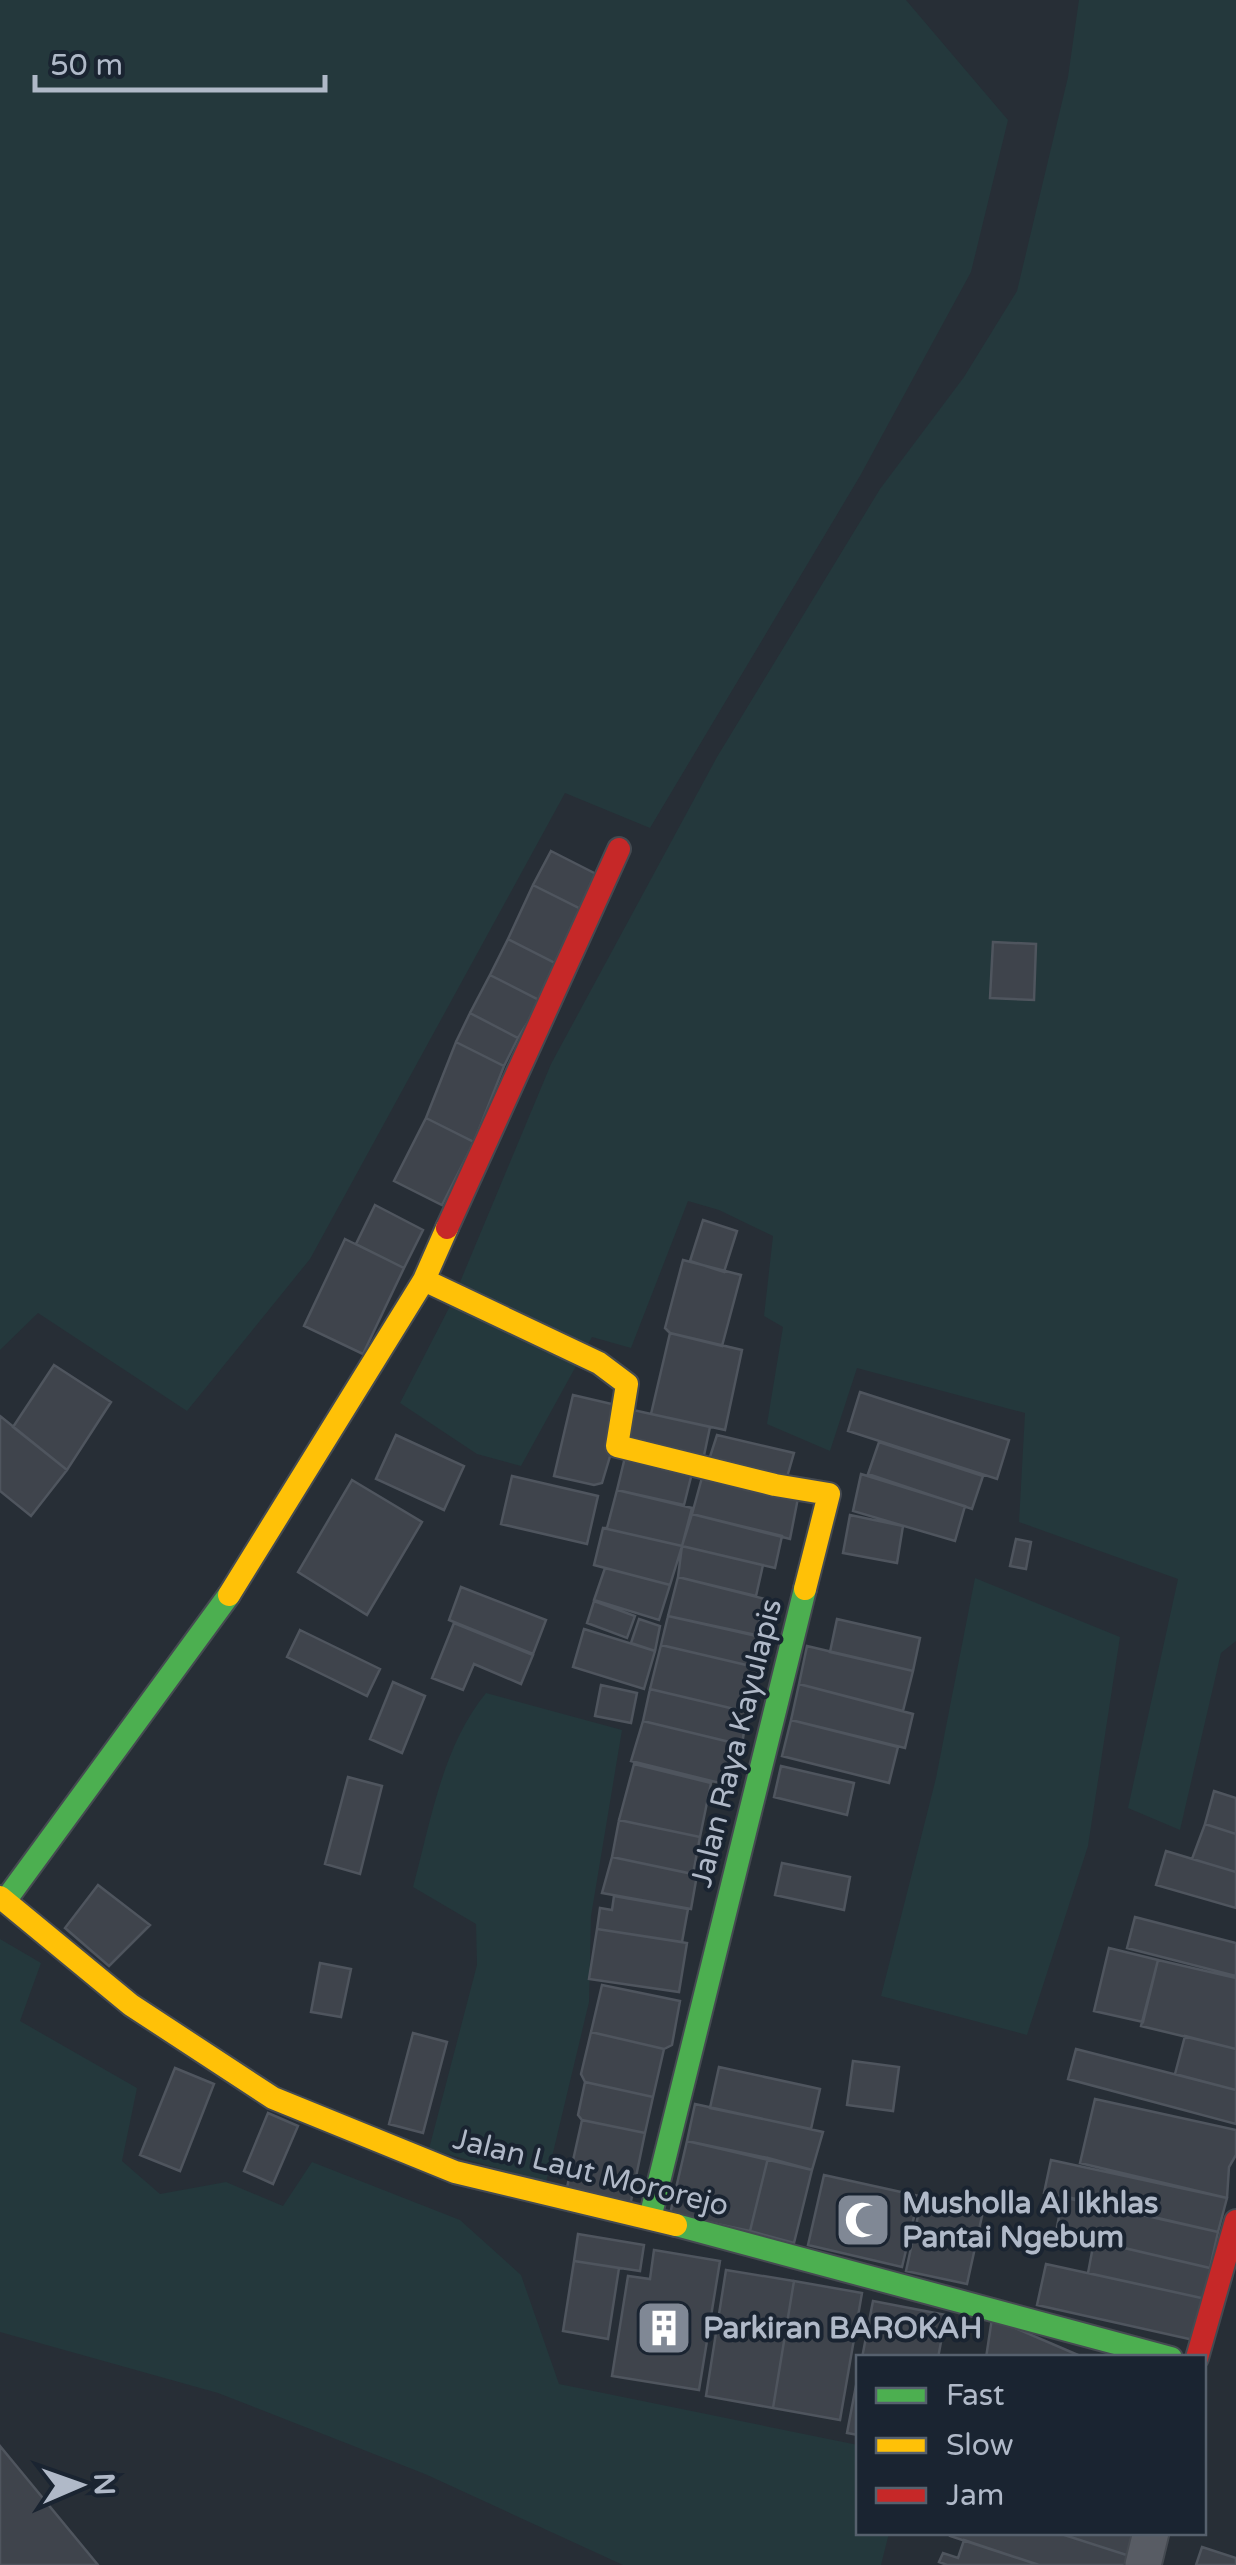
<svg xmlns="http://www.w3.org/2000/svg" width="1236" height="2565" viewBox="0 0 1236 2565" font-family="'Varela Round',sans-serif">
<style>
.green{fill:#24383c}
.building{fill:#3f444c;stroke:#4f555e;stroke-width:2.5}
.lines{fill:none;stroke-linecap:round;stroke-linejoin:round}
.street-casing{stroke:#454a51;stroke-width:39}
.fast-casing{stroke:#454a51;stroke-width:26}
.slow-casing{stroke:#454a51;stroke-width:26}
.jam-casing{stroke:#454a51;stroke-width:26}
.street{stroke:#585c64;stroke-width:35}
.fast{stroke:#4caf50;stroke-width:22}
.slow{stroke:#ffc107;stroke-width:22}
.jam{stroke:#c62828;stroke-width:22}
.labels{text-anchor:middle;stroke-width:8;stroke-linejoin:round;paint-order:stroke}
.street-label{font-size:30px;fill:#b0b9c8;stroke:#1a2431}
.poi-label{font-size:30px;font-weight:bold;fill:#b0b9c8;stroke:#1a2431;text-anchor:start}
</style>
<rect width="100%" height="100%" fill="#272e36"/>
<path class="green" d="M0,0H906L1008,120L971,272L860,476L650,828L565,793L310,1259L187,1411L38,1313L0,1350Z
M1079,0H1236V1641L1221,1653L1180,1830L1128,1808L1178,1579L1019,1522L1025,1413L857,1368L830,1451L767,1424L783,1327L764,1316L773,1236L719,1210L688,1201L631,1348L592,1337L521,1466L477,1454L400,1403L450,1306L551,1064L717,757L880,489L964,377L1017,291L1068,77Z
M975,1578L1120,1637L1088,1846L1027,2035L881,1996L936,1778Z
M486,1693L622,1730L591,1916L589,2002L546,2182L429,2149L477,1965L476,1924L413,1887C431,1821 442,1747 486,1693Z
M0,1939L41,1963L20,2021L137,2088L122,2161L160,2194L226,2182L283,2206L312,2162L460,2220L521,2275L559,2384L858,2445V2532L889,2533L881,2565H623L425,2474L218,2393L0,2332Z"/>
<path class="building" d="M551,851L602,877L585,911L533,885Z
M533,885L585,911L559,965L508,939Z
M508,939L559,965L541,1001L490,975Z
M993,942L1036,944L1034,1000L990,998Z
M490,975L541,1001L518,1038L470,1013Z
M470,1013L518,1038L504,1066L456,1042Z
M456,1042L504,1066L474,1142L426,1118Z
M426,1118L474,1142L442,1205L394,1181Z
M375,1205L423,1230L404,1268L356,1244Z
M703,1220L737,1231L724,1272L690,1261Z
M345,1239L404,1268L363,1354L304,1326Z
M683,1260L741,1275L722,1346L670,1333L665,1328Z
M670,1333L742,1350L725,1430L651,1414Z
M54,1365L111,1402L67,1470L13,1427Z
M860,1392L1009,1440L997,1479L848,1431Z
M573,1395L616,1405L617,1433L602,1483L594,1485L554,1476Z
M633,1410L710,1427L702,1465L625,1447Z
M0,1416L67,1470L31,1516L0,1491Z
M396,1435L464,1466L444,1510L376,1479Z
M717,1435L794,1453L785,1484L707,1466Z
M879,1442L983,1476L972,1509L868,1474Z
M626,1453L693,1469L684,1505L617,1490Z
M703,1474L798,1498L790,1539L692,1514Z
M861,1474L965,1506L955,1541L853,1511Z
M512,1476L598,1496L587,1544L501,1524Z
M352,1480L422,1522L367,1615L298,1572Z
M617,1490L692,1508L682,1546L603,1528H607Z
M692,1514L782,1536L775,1568L682,1546Z
M850,1515L903,1526L897,1563L843,1553Z
M603,1528L682,1546L670,1585L594,1565Z
M1016,1539L1031,1542L1026,1569L1010,1566Z
M682,1546L763,1565L756,1596L678,1577Z
M605,1568L670,1585L659,1620L594,1600Z
M678,1577L765,1599L756,1635L668,1616Z
M461,1587L546,1620L533,1654L449,1620Z
M594,1601L635,1616L627,1638L587,1623Z
M668,1616L765,1638L759,1668L661,1645Z
M639,1619L660,1626L655,1651L631,1643Z
M837,1619L920,1638L913,1671L830,1652Z
M454,1623L533,1655L521,1684L474,1664L463,1690L432,1678Z
M584,1629L655,1651L644,1689L573,1667Z
M300,1630L380,1669L367,1696L287,1657Z
M661,1645L759,1668L747,1712L650,1689Z
M807,1646L913,1671L903,1711L799,1684Z
M393,1682L425,1696L402,1753L370,1739Z
M799,1684L913,1714L905,1748L791,1720Z
M601,1685L637,1693L631,1723L595,1716Z
M650,1689L747,1712L742,1745L643,1721Z
M791,1720L898,1747L889,1783L782,1756Z
M643,1721L742,1745L732,1786L631,1761Z
M634,1764L711,1783L700,1837L619,1820Z
M781,1766L854,1783L847,1815L774,1797Z
M348,1777L382,1786L360,1874L325,1864Z
M1214,1791L1236,1798V1834L1205,1824Z
M619,1820L700,1837L693,1874L612,1857Z
M1205,1824L1236,1834V1872L1192,1859Z
M1166,1851L1236,1872V1908L1156,1885Z
M612,1857L697,1875L691,1909L602,1893Z
M782,1863L850,1877L844,1910L775,1895Z
M98,1885L150,1925L109,1966L65,1928Z
M614,1896L688,1909L682,1942L597,1929L600,1908L612,1910Z
M1135,1917L1236,1943V1976L1127,1948Z
M597,1929L687,1943L679,1992L589,1979Z
M1109,1948L1158,1960L1143,2022L1094,2011Z
M1158,1960L1236,1978V2049L1141,2026Z
M320,1963L351,1969L341,2017L311,2012Z
M602,1985L680,2001L672,2045L664,2049L591,2032Z
M591,2032L664,2049L653,2097L585,2082L581,2074Z
M413,2033L447,2042L423,2133L389,2124Z
M1185,2036L1236,2049V2090L1175,2074Z
M1076,2049L1236,2090V2124L1068,2079Z
M853,2061L899,2067L893,2111L847,2105Z
M719,2067L820,2089L811,2129L710,2108Z
M175,2068L214,2084L180,2171L140,2155Z
M585,2082L653,2097L645,2133L582,2120L578,2115Z
M1095,2099L1236,2130V2155L1229,2167L1227,2198L1080,2163Z
M695,2104L823,2132L812,2170L687,2141Z
M268,2113L298,2126L273,2184L244,2171Z
M582,2120L645,2133L630,2206L566,2192Z
M687,2141L768,2158L750,2231L670,2214Z
M768,2158L812,2170L794,2243L750,2231Z
M1051,2160L1227,2198L1218,2232L1044,2193Z
M824,2175L919,2196L902,2267L808,2245Z
M1063,2196L1218,2232L1210,2268L1056,2232Z
M921,2202L982,2216L967,2284L906,2271Z
M578,2234L644,2245L640,2271L574,2261Z
M1094,2241L1214,2269L1206,2299L1088,2273Z
M654,2250L720,2261L699,2390L612,2376L628,2276L650,2279Z
M574,2261L619,2268L608,2339L563,2331Z
M1046,2264L1206,2299L1198,2341L1037,2305Z
M726,2270L794,2281L773,2408L706,2396Z
M794,2281L862,2293L840,2420L773,2408Z
M873,2301L946,2315L938,2358H862Z
M992,2318L1085,2358H986Z
M858,2375V2435L847,2433Z
M0,2446L98,2565H0Z
M951,2532H1055L1139,2559L1137,2565H1039L950,2536Z
M1055,2532H1146L1139,2559Z
M964,2540L1039,2565H947L939,2562L943,2553L958,2558Z
M1202,2547L1236,2558V2565H1196Z"/>
<g class="lines">
<g class="street-casing">
<path id="street" d="M1143,2565L1151,2532"/>
</g>
<g class="fast-casing">
<path id="fast" d="M5,1901L229,1595
M650,2218L805,1589
M676,2225L1171,2358"/>
</g>
<g class="slow-casing">
<path id="slow" d="M424,1280L599,1363L627,1384L617,1446L775,1485L829,1494L805,1589
M229,1595L424,1280L447,1228
M0,1897L131,2005L273,2098L455,2172L676,2225"/>
</g>
<g class="jam-casing">
<path id="jam" d="M447,1228L619,849
M1197,2358L1236,2221"/>
</g>
<use href="#street" class="street"/>
<use href="#fast" class="fast"/>
<use href="#slow" class="slow"/>
<use href="#jam" class="jam"/>
</g>
<defs>
<g id="mosque-square" transform="scale(2.875)"><rect x="-9" y="-9" width="18" height="18" rx="4" fill="#808895" stroke="#1a2431"/><path d="M3.5-4.9A6 6 0 1 0 3.5 4.9A5 5 0 1 1 3.5-4.9Z" fill="#fff"/></g>
<g id="building-square" transform="scale(2.875)"><rect x="-9" y="-9" width="18" height="18" rx="4" fill="#808895" stroke="#1a2431"/><path d="M-4-6H4V6H1V3H-1V6H-4ZM-2.5-4.3h1.7v1.8h-1.7ZM.8-4.3h1.7v1.8H.8ZM-2.5-1h1.7V.8h-1.7ZM.8-1h1.7V.8H.8Z" fill="#fff"/></g>
</defs>
<g fill-rule="evenodd">
<use href="#mosque-square" x="863" y="2220"/>
<use href="#building-square" x="664" y="2328"/>
</g>
<g class="labels">
<g class="street-label">
<text transform="translate(736 1743) rotate(-76)" y="10">Jalan Raya Kayulapis</text>
<text transform="translate(591 2172) rotate(14)" y="10">Jalan Laut Mororejo</text>
</g>
<g class="poi-label">
<text x="902" y="2213">Musholla Al Ikhlas<tspan x="902" dy="34">Pantai Ngebum</tspan></text>
<text x="703" y="2338">Parkiran BAROKAH</text>
</g>
</g>
<rect x="856" y="2355" width="350" height="180" fill="#1a2431" stroke="#56606d" stroke-width="2.5"/>
<rect x="876" y="2388" width="50" height="15" fill="#4caf50" stroke="#56606d" stroke-width="2.5"/>
<text x="946" y="2405" font-size="30" fill="#b0b9c8">Fast</text>
<rect x="876" y="2438" width="50" height="15" fill="#ffc107" stroke="#56606d" stroke-width="2.5"/>
<text x="946" y="2455" font-size="30" fill="#b0b9c8">Slow</text>
<rect x="876" y="2488" width="50" height="15" fill="#c62828" stroke="#56606d" stroke-width="2.5"/>
<text x="946" y="2505" font-size="30" fill="#b0b9c8">Jam</text>
<g transform="translate(80 2485) rotate(88)" stroke="#1a2431" stroke-width="8" paint-order="stroke">
<path d="M0-8L18 38L0 25L-18 38Z" fill="#b0b9c8"/>
<text y="-15" font-size="28" font-weight="bold" text-anchor="middle" fill="#b0b9c8">N</text>
</g>
<path d="M35 75v15h290v-15" fill="none" stroke="#b0b9c8" stroke-width="5"/>
<text x="50" y="75" font-size="30" fill="#b0b9c8" stroke="#1a2431" stroke-width="8" paint-order="stroke">50 m</text>
</svg>
